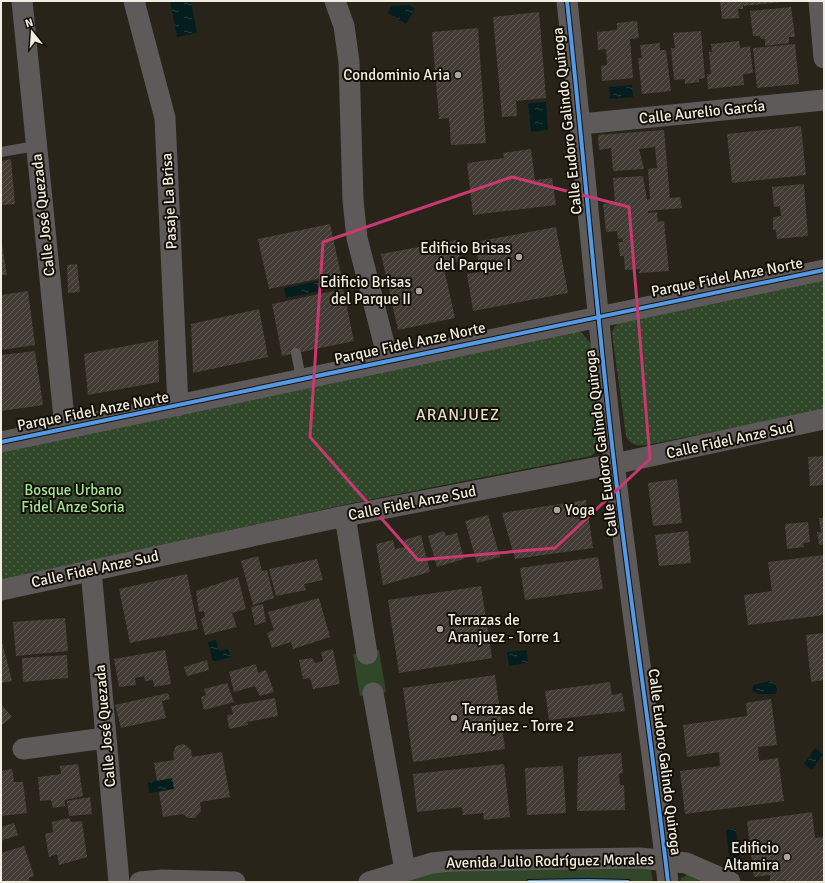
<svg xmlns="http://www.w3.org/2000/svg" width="825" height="883" viewBox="0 0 825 883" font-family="Signika,sans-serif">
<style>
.green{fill:#314729}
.park{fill:url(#park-dots)}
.water{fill:url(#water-ripples)}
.building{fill:url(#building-hatch)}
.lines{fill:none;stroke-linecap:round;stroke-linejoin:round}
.service{stroke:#5f5a5a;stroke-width:10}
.minor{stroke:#5f5a5a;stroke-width:21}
.cycleway-casing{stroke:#141008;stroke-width:6}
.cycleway{stroke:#5399e6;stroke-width:4}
.marked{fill:none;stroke:#c9386f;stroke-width:3;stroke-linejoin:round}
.poi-dot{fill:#aca79b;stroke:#141008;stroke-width:1.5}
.labels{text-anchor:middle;stroke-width:4;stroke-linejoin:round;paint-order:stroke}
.poi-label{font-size:15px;fill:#f2ede1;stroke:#141008;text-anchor:end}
.street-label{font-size:15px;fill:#f2ede1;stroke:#141008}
.park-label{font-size:15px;fill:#a2e494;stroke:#141008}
.neighbourhood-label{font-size:16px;letter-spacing:1px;fill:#e7dcc4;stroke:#141008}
</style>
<defs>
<pattern id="park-dots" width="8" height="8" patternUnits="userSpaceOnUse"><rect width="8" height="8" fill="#314729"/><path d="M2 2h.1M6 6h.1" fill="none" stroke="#4f6248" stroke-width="1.8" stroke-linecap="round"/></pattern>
<pattern id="water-ripples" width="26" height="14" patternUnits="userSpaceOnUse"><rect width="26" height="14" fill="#041e1e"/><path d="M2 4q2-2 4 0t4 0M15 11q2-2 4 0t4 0" fill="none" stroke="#293f3e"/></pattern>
<pattern id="building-hatch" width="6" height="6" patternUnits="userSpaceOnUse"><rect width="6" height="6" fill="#423c35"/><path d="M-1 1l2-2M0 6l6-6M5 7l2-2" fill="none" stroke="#5e5852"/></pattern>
</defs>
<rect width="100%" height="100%" fill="#292419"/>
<path class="green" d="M379,650L386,692L360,696L353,654Z
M596,863L651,870L653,882H389L420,872Z
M691,873L711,882H680L681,878Z"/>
<path class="park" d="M824,278V410L646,445C637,446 630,445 626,436L612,333L614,327L619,322Z
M575,330L582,333L591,344L601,444L597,451L591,456L348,504L1,581V449Z"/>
<path class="water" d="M170,1H191L197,33L177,37Z
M409,5L415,9L406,24L388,13L391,6Z
M632,85L633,97L610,99L609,87Z
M546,102L548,130L531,132L528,103Z
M318,281L320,291L286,298L284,288Z
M216,640L219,651L228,649L231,657L213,662L208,642Z
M527,650L528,663L509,666L507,652Z
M770,681L775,682L777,690L775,694H759L752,691L753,685Z
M815,748L823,754L812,770L804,764Z
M172,778L174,789L149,793L148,782Z
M736,829L740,863L730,864L726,830Z"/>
<path class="building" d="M720,1H782V2L743,6V9H738L739,18L722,19Z
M791,7L795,37H789V43L765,46V39H761L760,36H753L750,11Z
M539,12L546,98L516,101L517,116L502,117L493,17Z
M637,21L639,38L630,39L633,78L602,81L601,66L607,65L606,49L598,50L597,32L617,30V23Z
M478,28L486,143L451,145L449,118L439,119L432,32Z
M701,31L705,78L699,79V82L685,84V79L674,80L671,48H675L673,33Z
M739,41L740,48L750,46L753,73L743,74L744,85L708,89L707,74H711L709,52H712L711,44Z
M660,43V50H666L671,91L642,94L638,58H642L640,45Z
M795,44L799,84L757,88L753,48Z
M801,126L806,175L732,183L727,134Z
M664,130L670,198L680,197L682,208L648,211V213L657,212L658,222L664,221L669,271L639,273L640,269L625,270L624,256H620L618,242H623L622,238L618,239L617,231L606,232L603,204L615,203L613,178L643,176L647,200L650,199L648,169L657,168L655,147L639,149L644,169L613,171L611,148L599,150L598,135Z
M531,149L535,180L552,178L556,205L473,215L467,163L504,158L503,153Z
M11,159L15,204L1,205V161Z
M804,184L808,236L777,239L776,230H773V217L781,216L780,206L774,207L772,187Z
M330,224L341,274L269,289L258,239Z
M556,227L568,293L473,311L467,274L480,272L475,242Z
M1,239L7,275H1Z
M457,240L461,261L443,264L455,318L398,330L381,254Z
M77,264L80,292L68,293L67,265Z
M343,289L354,341L282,356L272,304Z
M28,291L35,345L1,350V295Z
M259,309L268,357L193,373L191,324Z
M158,340L159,382L88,395L84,354Z
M35,351L43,405L1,411V355Z
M824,456V485L810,486L808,457Z
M677,479L682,523L653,526L648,483Z
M586,500L593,548L515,559L502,513Z
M488,515L500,557L477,563L465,521Z
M819,518H824V545H819L817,532H821Z
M808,522L810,542L803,543L804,547L787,549L785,524Z
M444,531L446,536L457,533L464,559L437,567L428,536Z
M688,531L691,563L659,566L655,535Z
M421,535L430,572L383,585L376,544L393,540L395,549L405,547L404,540Z
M824,555V615L748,625L744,595L772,591L768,562Z
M258,556L262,571L267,570L274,598L253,605L241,561Z
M598,557L603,589L525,600L520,568Z
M317,559L323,580L304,584L306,590L276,596L269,569Z
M187,574L198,629L130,643L119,589Z
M238,577L246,609L232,613L237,627L205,635L201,619L205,617L204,611L199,612L196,591Z
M481,586L492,658L399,673L388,600Z
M319,598L330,637L293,649L291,642L272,648L267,633L274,630L268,612Z
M263,604L266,622L255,625L251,607Z
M65,618L68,651L16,656L13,622Z
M824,633V680L811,682L806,635Z
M1,638L12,681L1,683Z
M333,649L340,684L313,689L310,678L303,679L299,660L312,658L315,663L323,661L321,652Z
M165,650L171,684L154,687L153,680L145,681L144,676L135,678L136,685L119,687L114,659Z
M67,655L68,678L23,682L22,658Z
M207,660L209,670L187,676L184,667Z
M256,664L258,673L266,670L274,692L260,696L255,686L234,692L229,672Z
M495,675L505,749L413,762L403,688Z
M610,682L612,695L622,693L625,711L549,720L545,691Z
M227,683L234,702L204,710L201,697L206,695L204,689Z
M168,693L170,699L162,701L166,718L121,728L115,705Z
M275,698L278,716L247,722L248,725L229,729L227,715L233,714L231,706Z
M771,699L777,745L758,747L759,761L778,758L784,801L685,814L680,771L720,766L719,752L687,757L683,725L747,716L746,703Z
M1,704L12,717L1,726Z
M184,744L191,750L192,757L222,752L230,797L200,802L201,811L195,818H188L183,814L163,817L159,792L174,789L172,778L157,781L154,763L174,760L173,753L176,746Z
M621,753L623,773L619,774L620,785H624L625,810L577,811L578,757Z
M78,764L83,796L65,800V806L53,808L51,800L40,801L38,777L61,774L60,766Z
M504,764L510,817L484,820L483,813L463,815L462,807L417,812L413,774Z
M563,766L566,813L527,815L525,768Z
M12,769L14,782H23L27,813L1,816V771Z
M90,797L92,814L69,816L67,801Z
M812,812L815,838L824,837V882H786L785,880L770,882V875L754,877L747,821Z
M69,818L71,822L82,821L87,857L59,865L57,854L49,857L45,834L53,832L52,822Z
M14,823L18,835L1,841V827Z
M24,846L34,876L29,878L30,882H1V853Z"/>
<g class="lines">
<path class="service" d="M1,152L36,146
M296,353L301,378"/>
<path class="minor" d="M22,1L65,428
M134,1L165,118L178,406
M335,1L344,26L349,62L353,200L357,238L388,359
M567,1C584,155 596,309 614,462C630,602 652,742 668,882
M819,1L824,58
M581,124L824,100
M1,442C275,384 549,325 824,270
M345,516L367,654
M91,570L119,882
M1,590L345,516L614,464L824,419
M373,693L405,870
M23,749L105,738
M140,882L162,880L235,882
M369,882L432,863L451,861L640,858L686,863L730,882"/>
<g class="cycleway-casing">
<path id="cycleway" d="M567,1C584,155 596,309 614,462C630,602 652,742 668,882
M1,442C275,384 549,325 824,270
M529,882L588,881L628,882"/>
</g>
<use href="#cycleway" class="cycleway"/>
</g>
<path class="marked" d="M512,177L629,207L650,459L555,548L418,560L310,437L323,242Z"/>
<g class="poi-dot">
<circle cx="458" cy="75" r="4"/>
<circle cx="519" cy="257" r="4"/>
<circle cx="419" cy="291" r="4"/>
<circle cx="557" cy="510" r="4"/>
<circle cx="440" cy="629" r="4"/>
<circle cx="454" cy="718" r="4"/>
<circle cx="787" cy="857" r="4"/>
</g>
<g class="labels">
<g class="poi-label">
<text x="450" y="80">Condominio Aria</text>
<text x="511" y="253">Edificio Brisas<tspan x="511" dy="17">del Parque I</tspan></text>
<text x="411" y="287">Edificio Brisas<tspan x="411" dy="17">del Parque II</tspan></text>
<text x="565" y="515" text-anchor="start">Yoga</text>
<text x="448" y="625" text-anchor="start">Terrazas de<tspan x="448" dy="17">Aranjuez - Torre 1</tspan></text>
<text x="462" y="714" text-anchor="start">Terrazas de<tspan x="462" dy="17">Aranjuez - Torre 2</tspan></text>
<text x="779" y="853">Edificio<tspan x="779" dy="17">Altamira</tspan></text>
</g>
<g class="street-label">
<text transform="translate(702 112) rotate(-6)" y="5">Calle Aurelio García</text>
<text transform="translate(567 121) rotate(-96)" y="5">Calle Eudoro Galindo Quiroga</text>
<text transform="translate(169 201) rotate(-93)" y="5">Pasaje La Brisa</text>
<text transform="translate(43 215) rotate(-96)" y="5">Calle José Quezada</text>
<text transform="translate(727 277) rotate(-11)" y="5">Parque Fidel Anze Norte</text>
<text transform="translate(410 343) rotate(-12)" y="5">Parque Fidel Anze Norte</text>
<text transform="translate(93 411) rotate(-11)" y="5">Parque Fidel Anze Norte</text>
<text transform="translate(730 440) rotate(-12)" y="5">Calle Fidel Anze Sud</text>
<text transform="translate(601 443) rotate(-97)" y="5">Calle Eudoro Galindo Quiroga</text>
<text transform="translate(412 503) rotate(-11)" y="5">Calle Fidel Anze Sud</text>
<text transform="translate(95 569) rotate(-12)" y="5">Calle Fidel Anze Sud</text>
<text transform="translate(105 726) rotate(-95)" y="5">Calle José Quezada</text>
<text transform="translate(665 762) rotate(83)" y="5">Calle Eudoro Galindo Quiroga</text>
<text transform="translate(550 861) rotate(-1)" y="5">Avenida Julio Rodríguez Morales</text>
</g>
<g class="park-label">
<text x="73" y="495">Bosque Urbano<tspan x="73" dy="17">Fidel Anze Soria</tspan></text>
</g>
<g class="neighbourhood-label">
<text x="458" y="420">ARANJUEZ</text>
</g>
</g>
<rect width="825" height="883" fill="none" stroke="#f2ede1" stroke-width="4"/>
<g transform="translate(32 32) rotate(343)" stroke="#141008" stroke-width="3" paint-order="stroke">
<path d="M0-3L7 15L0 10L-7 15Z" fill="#f2ede1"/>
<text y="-6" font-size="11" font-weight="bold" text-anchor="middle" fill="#f2ede1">N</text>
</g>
</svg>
